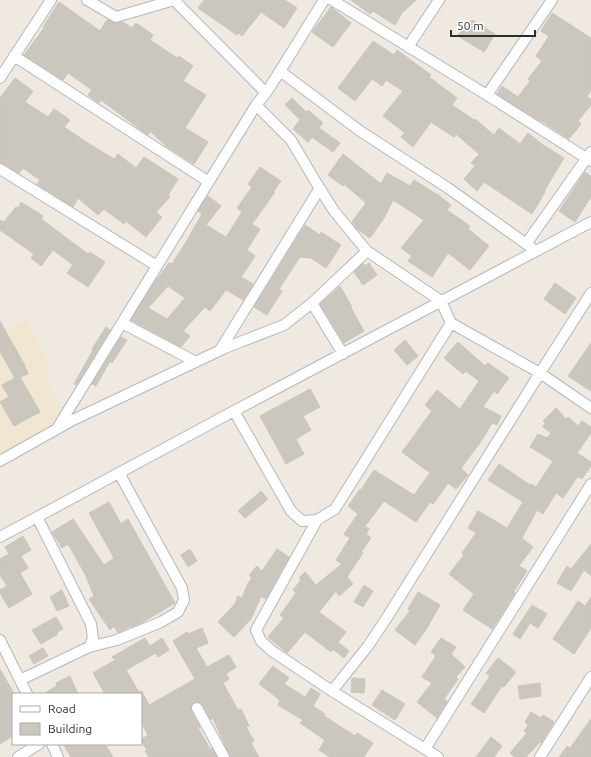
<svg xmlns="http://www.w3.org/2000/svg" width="591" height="757" viewBox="0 0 591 757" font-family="Ubuntu,sans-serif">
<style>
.education{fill:#f0e6d1}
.building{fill:#cbc7bf;stroke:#cbc5ba;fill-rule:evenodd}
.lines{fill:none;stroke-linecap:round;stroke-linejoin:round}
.minor-casing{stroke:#b4b7c1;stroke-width:12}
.minor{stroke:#fff;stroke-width:10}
</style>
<rect width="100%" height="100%" fill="#efe9e1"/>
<path class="education" d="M27,319L53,371L45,376L67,420L0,456V334Z"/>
<path class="building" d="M204,0H285L297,8L284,28L261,12L242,36L239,33L237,35L198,8Z
M351,0H416L402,13L395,25L373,11L370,14Z
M59,2L100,31L107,20L115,23L123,22L132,28L136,23L153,35L150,40L177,58L179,56L193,66L183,81L206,95L185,128L208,142L194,164L166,146L150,131L148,135L141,130L101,100L99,103L97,102L88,95L92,90L68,73L63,80L24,55L44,28L43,27Z
M331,7L351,23L333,47L312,32Z
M552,13L591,38V90L587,96L591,100V105L578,121L581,124L569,139L540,120V121L497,94L502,86L518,97L530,81L528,79L542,61L536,56L549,36L541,31Z
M472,20L495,34L484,52L458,36L463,28L466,30Z
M373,41L394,55L397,50L431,75L429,77L457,98L452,105L474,120L475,119L494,135L499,128L520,144L528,133L543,145L564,158L544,191L545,192L532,214L484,182L477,191L464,179L475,166L471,163L479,154L456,134L454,137L431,122L413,147L401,137L405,133L383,116L403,91L386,80L382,86L372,79L355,101L338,88Z
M15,78L33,91L25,102L48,117L54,109L70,120L64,127L91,145L114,159L118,154L136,168L144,157L178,179L168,195L170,197L156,212L162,217L146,237L126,221L124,224L104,209L98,215L78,198L73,207L37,184L40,180L23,168L19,173L0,163V98Z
M292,98L306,112L308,110L323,123L319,128L340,143L333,152L312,137L308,142L293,129L300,120L285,105Z
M343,154L381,184L387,173L410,186L414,180L436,194H437L451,205L447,210L470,226L468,229L489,246L470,270L448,253L432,277L408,261L412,256L401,248L424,220L393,200L384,218L370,238L357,229L352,222L366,203L344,184L343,186L328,175Z
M260,167L281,181L273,192H275L252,224L260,229L247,250L255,256L241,277L253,284L243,300L226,290L210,311L205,307L183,331L190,336L181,347L131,320L154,283L169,263L172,264L186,242L202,214L198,211L208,196L221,206L206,225L226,237L242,212L237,208L252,187L248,184ZM168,286L185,298L167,319L148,308Z
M585,172L591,176V197L575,222L559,211Z
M21,202L43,216L41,219L88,254L90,252L105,262L88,287L67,273L73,265L53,250L41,266L31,258L34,254L0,230V220L4,222L16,207L18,208Z
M305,225L320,235L321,232L341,245L326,268L311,258L300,257L279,289L282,291L267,315L254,307Z
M363,263L365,266L369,263L377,275L363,285L354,272Z
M555,283L576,298L565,314L544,299Z
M340,286L352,307L351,308L364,331L344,343L320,304Z
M0,321L24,364L28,374L20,377L40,412L14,426L0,402L9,397L2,385L15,378L0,352Z
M106,327L110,330L76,385L74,384L93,350L92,349Z
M121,337L127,340L112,363L110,361L96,386L92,384Z
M405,340L418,356L407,365L394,350Z
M458,342L485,366L488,363L509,378L497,394L494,391L483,407L501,416L497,425L492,423L480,443L461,468L468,475L456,489L448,483L433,504L430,502L416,522L384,501L365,526L369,529L366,534L371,538L361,552L363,553L347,577L353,584L339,596L336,591L319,612L346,632L338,642L349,651L344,658L333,649L331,652L305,632L287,653L268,637L284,618L280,615L296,593L293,590L301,580L299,578L305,572L316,585L342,564L336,560L350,538L344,534L358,514L348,506L360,489L361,490L374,470L414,495L430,473L402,452L432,411L425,405L437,390L460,409L479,381L466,371L463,374L444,358Z
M591,343V391L568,376Z
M310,389L320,407L303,416L311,430L296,439L304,454L286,464L260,416Z
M556,408L566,419L568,417L578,426L582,421L591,427V433L577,453L591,462V466L582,479L578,476L563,498L556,493L543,514L537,510L522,538L533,547L519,566L527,571L514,591L515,593L492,629L463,610L474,594L449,574L464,555L462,553L476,533L468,528L478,511L507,528L523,502L488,480L499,464L530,485L531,484L536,487L553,461L530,447L538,434L547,438L551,433L543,427L545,423L543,421Z
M261,491L268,499L245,518L238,511Z
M109,502L121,524L128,519L175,603L143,622L132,627L131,626L118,633L114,626L110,630L89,599L94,596L85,574L68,544L62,548L52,532L73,519L104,565L114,558L89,513Z
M23,536L31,550L21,556L28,568L20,573L32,594L9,608L0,593V590L7,586L0,575V559L9,554L5,547Z
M591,544V576L584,570L571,591L557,583L567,566L571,569Z
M190,549L197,561L188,567L181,555Z
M277,549L289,557L268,595L265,599L261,596L251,619L234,637L218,622L235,604L238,596L242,598L248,583L252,578L249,575L257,566L262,571Z
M364,585L373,591L363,607L354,602Z
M62,590L69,606L57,611L50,597Z
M418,592L440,605L427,628L415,645L395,630L410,611L408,609Z
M591,597V628L574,654L553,639L578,601L585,606Z
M532,605L547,614L538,628L530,623L520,639L513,634Z
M56,617L63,629L57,632L58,634L41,644L32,630Z
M202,628L208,643L196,648L207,667L229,655L236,667L226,674L229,679L223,683L238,710L241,709L249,726L246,727L254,741L251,743L259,757H230L213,718L211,720L203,705L198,702L192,704L191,711L200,727L198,728L210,749L212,748L217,757H149L145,751L147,750L141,740L148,735L141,722V690L149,705L195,679L173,641L187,632L188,634Z
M145,638L150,646L162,638L169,650L158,657L156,653L126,670L140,694H105L93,673L115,660L112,657Z
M441,638L456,647L451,654L465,667L456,677L458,679L444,699L447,701L437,718L417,702L432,683L422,677L436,656L431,652Z
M43,648L48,656L34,664L29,656Z
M498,658L516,672L504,687L502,686L484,713L471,704L490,676L486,673Z
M273,666L289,678L284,684L305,697L311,688L320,694L313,706L325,714L324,716L355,736L357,733L373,743L364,757H330L319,750L325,740L300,723L303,720L278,705L280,700L259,684Z
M0,669L13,692V736L0,744Z
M70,676L78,694H43L57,686L56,683Z
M352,678L365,679L364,693L351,692Z
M540,683L541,696L520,699L518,686Z
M382,690L405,704L395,720L372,705Z
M531,712L541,718L543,715L554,722L541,743L540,742L526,757H515L510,753L527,733L524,731L528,725L525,722Z
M591,719V757H559L567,746L570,748Z
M491,737L502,746L494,757H476Z
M63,744H105L113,757H71Z"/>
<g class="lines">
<g class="minor-casing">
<path id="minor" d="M87,0L116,17L174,0
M174,0L266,93
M332,0L487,95L591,161
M408,47L439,0
M14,56L209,182
M280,71L324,0
M0,78L51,0
M487,95L552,0
M0,169L157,266
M526,244L591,152
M536,251L448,188L360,131L280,71L266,93L256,105L291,140L317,184L334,211L367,251L441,301L451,323L540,373L591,408
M312,303L343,354
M122,323L196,362
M220,350L320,188
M234,411L291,511L302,521L317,520L335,509L451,323
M58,427L256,105
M0,461L73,420L225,348L284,325L312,303L367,251
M317,520L256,630L261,641L272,651L332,691L425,749
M0,537L234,411L591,222
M0,640L27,694
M89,647L117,640L161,622L178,612L184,600L182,588L119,473
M20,680L89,647L93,639L91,624L37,517
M332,691L368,646L386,619L540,373L591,293
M197,708L224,757
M52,744L58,757
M18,757L39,744
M438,757L425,749L591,484
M540,757L591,677"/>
</g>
<use href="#minor" class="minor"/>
</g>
<rect x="12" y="693" width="130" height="52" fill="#ffffff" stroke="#ababab"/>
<rect x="20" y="706" width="20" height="6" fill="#ffffff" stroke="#ababab"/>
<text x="48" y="713" font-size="12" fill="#2e2e2e">Road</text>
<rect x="20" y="723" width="20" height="12" fill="#cbc7bf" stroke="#ababab"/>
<text x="48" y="733" font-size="12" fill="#2e2e2e">Building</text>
<path d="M451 30v6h84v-6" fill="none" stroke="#2e2e2e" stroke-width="2"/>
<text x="457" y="30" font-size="12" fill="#2e2e2e" stroke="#ffffff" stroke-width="3" paint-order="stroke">50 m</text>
</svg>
